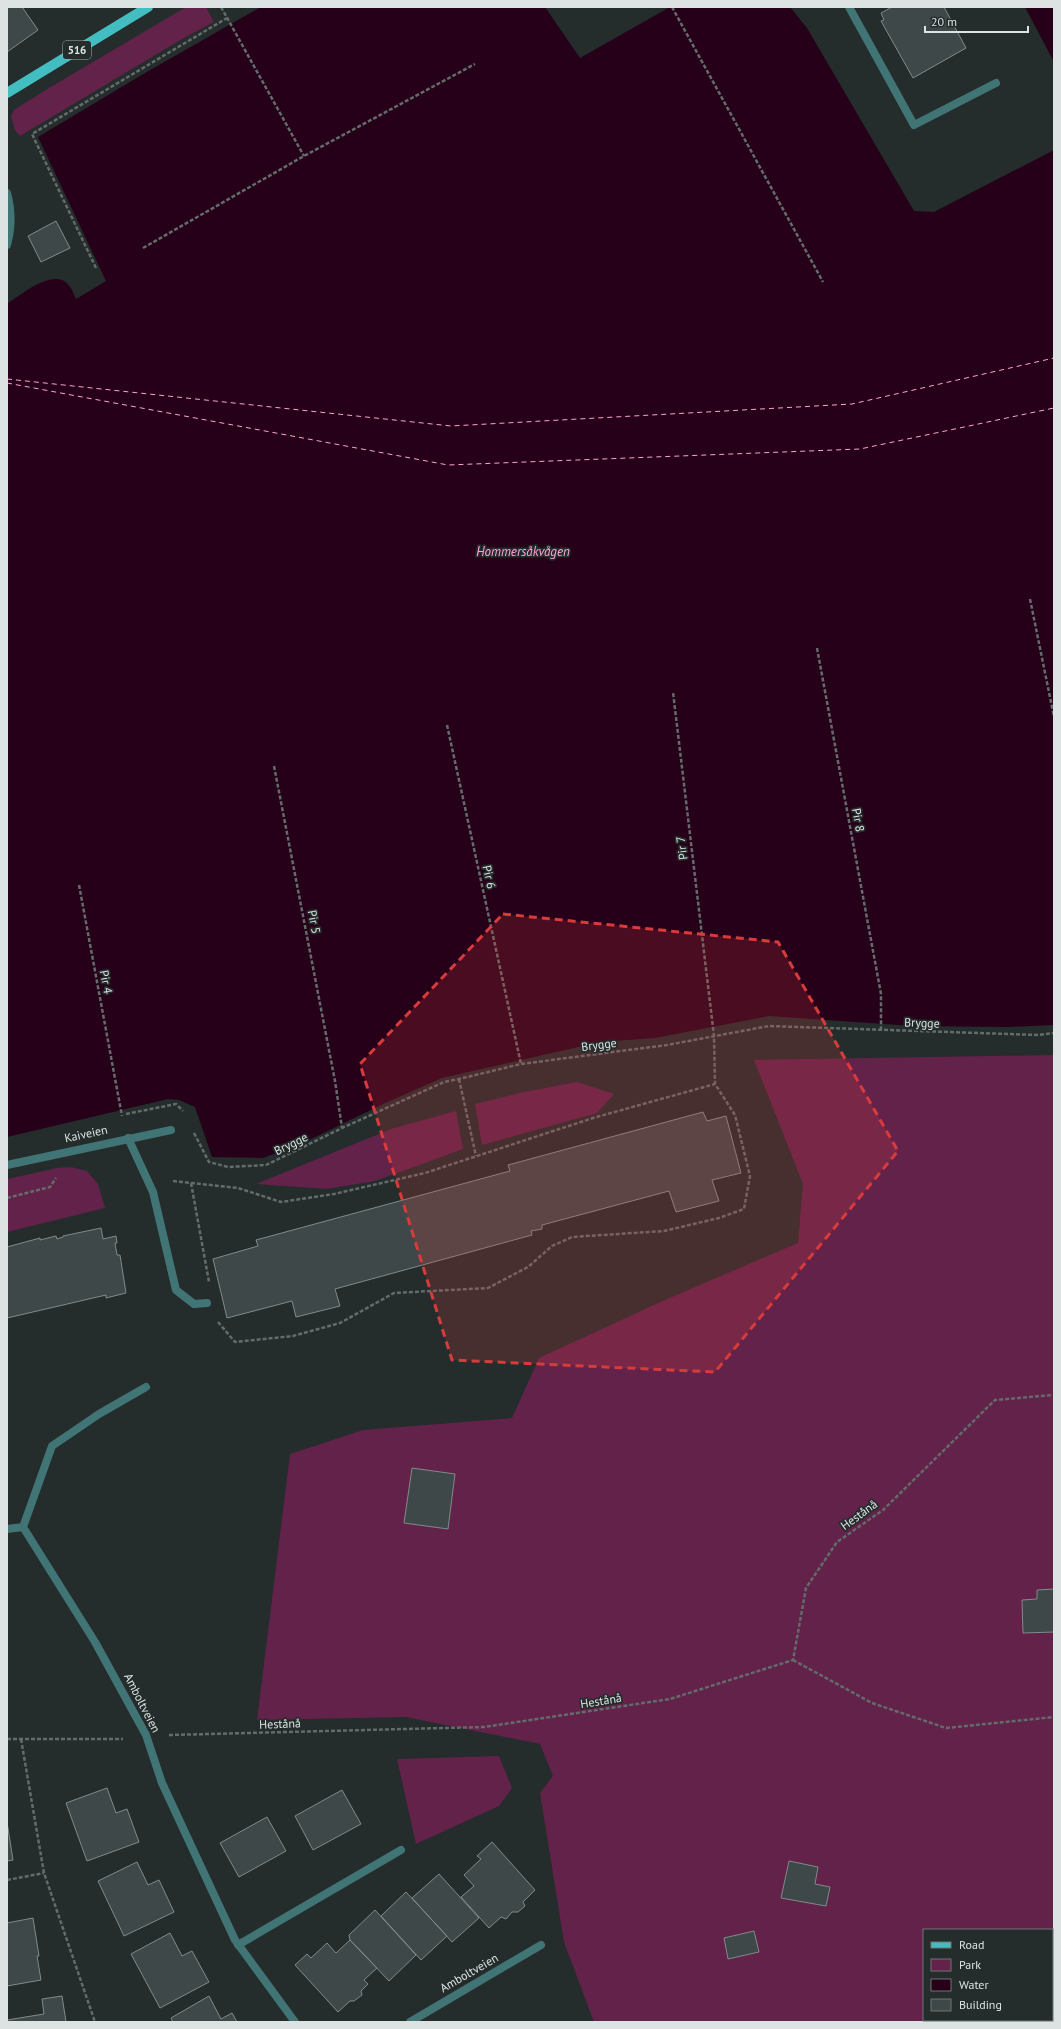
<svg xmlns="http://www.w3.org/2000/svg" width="1061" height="2029" viewBox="0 0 1061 2029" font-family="'PT Sans',sans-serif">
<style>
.green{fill:#62224a;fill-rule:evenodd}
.water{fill:#260019}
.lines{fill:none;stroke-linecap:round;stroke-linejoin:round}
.ferry{stroke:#fea3d8;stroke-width:1;stroke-dasharray:5 4;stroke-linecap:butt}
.building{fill:#3f4848;stroke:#818b8b}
.path{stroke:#646b6b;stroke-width:2.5;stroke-dasharray:4 2;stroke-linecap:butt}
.lane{stroke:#407475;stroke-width:8}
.street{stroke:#407475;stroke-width:8}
.primary{stroke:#42bec0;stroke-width:10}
.marked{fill:#d73b3b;fill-opacity:0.2;stroke:#d73b3b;stroke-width:3;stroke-dasharray:8 5;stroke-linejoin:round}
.labels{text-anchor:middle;stroke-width:3.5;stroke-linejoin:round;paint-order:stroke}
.shield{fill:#242c2c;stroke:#a6abab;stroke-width:1}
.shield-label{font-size:11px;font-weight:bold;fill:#dde2e2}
.street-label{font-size:12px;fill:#dde2e2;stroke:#242c2c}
.water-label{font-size:13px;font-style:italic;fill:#fea3d8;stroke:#242c2c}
</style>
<rect width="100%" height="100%" fill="#242c2c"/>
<path class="green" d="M186,7H206L214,22L182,39L20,136L15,130L11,116L14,110L49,88Z
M1054,1055V2022H594L564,1942L540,1793L553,1776L540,1744L406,1717L257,1720L290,1454L363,1430L512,1418L539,1358L665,1300L798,1243L803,1184L754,1060ZM924,1930H1052V2020H924Z
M577,1082L614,1094L597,1113L482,1145L475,1104L524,1092Z
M456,1111L463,1149L375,1181L327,1189L256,1184L391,1129Z
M71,1167L87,1171L98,1184L105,1208L7,1232V1179L57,1168Z
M499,1756L512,1788L499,1806L416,1844L397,1759Z"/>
<path class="water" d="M261,7H545L580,58L670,7H790L807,28L914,211L934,212L1054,150V1025L1009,1027L913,1026L769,1016L655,1038L600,1042L442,1078L383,1104L297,1146L263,1158L212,1157L195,1107L179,1100L168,1099L7,1137V304C22,294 56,265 70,287C73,291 74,295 76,299L106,281L38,137L145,73Z
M1025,7H1054V62Z"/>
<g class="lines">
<path class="ferry" d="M7,379L451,426L852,404L1054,358
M7,383L448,465L860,449L1054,408"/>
</g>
<path class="building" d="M7,7H22L38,30L7,52Z
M892,7H944L966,48L913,78L881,21L884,20L881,13Z
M56,221L70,248L41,262L28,236Z
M703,1112L707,1121L726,1116L741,1173L712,1180L719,1201L676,1212L669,1191L542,1225V1229L531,1231L532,1235L335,1289L340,1306L296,1317L292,1301L227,1318L213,1259L258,1246L256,1240L510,1171L508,1165Z
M101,1228L103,1239L116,1236L117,1243H115L117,1255H120L126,1293L106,1298V1295L7,1318V1247L40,1238V1240L56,1236L57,1239L63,1237V1236Z
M412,1468L455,1474L448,1529L404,1523Z
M1054,1589V1632L1023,1633L1022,1600L1037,1599V1590Z
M107,1788L116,1813L127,1809L139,1842L87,1861L66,1803Z
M342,1790L361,1824L313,1850L295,1816Z
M267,1817L286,1851L239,1877L220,1843Z
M7,1822L13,1860L7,1861Z
M492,1842L535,1890L523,1902L525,1906L518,1912H512L506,1919L501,1917L489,1928L461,1897L474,1886L464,1875L481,1859L477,1856Z
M789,1861L818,1867L815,1884L830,1887L826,1906L781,1898Z
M137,1862L148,1885L159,1880L174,1912L124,1936L98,1881Z
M439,1874L479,1918L452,1942L412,1898Z
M406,1892L447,1936L421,1960L381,1916Z
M375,1910L416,1955L389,1981L350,1940L349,1935Z
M33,1918L39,1956H37L41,1980L7,1986V1923Z
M754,1931L759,1952L728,1959L724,1938Z
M170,1933L182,1956L192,1951L209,1982L160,2008L131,1954Z
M350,1940L377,1968L364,1980L368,1984L361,1991L362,1995L354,2001H350L338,2012L295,1965L307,1954L311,1958L327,1943L336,1953Z
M62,1996L66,2022H7V2020L44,2014L42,1999Z
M209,1996L221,2019L232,2013L237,2022H173L171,2018Z"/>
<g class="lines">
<path class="path" d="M221,7L304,156
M672,7L823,282
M143,248L304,156L475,64
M96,268L32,134L227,18
M1030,599L1054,717
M817,648L881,994V1031
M447,725L521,1064
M274,766L335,1081L342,1128
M79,885L122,1116
M459,1079L476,1156
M126,1114L176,1104L183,1111
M194,1133L209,1162L228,1167L266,1165L342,1128L444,1082L459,1079L521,1064L667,1045L769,1026L1038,1035L1054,1033
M173,1181L238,1188L281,1202L334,1194L425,1173L593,1118L715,1084
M191,1183L209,1282
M7,1198L50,1187L56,1178
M218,1322L235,1342L293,1336L340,1323L394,1293L488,1288L528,1267L552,1246L572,1237L664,1231L719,1218L744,1209L750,1176L735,1115L715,1084L714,1036L673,692
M793,1660L872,1703L946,1728L1054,1717
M169,1735L484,1727L670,1699L793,1660L806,1588L837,1542L883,1510L995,1400L1054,1395
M7,1739H123
M21,1739L44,1873L95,2022
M7,1880L44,1873"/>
<path class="lane" d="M849,7L914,125L996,83
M7,193C12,211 12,227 7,245
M128,1138L153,1192L176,1290L194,1304L207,1303"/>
<path class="street" d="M7,1165L171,1130
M23,1527L52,1446L99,1414L146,1387
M7,1529L23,1527L95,1642L146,1735L162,1783L235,1940L295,2022
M238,1945L401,1850
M410,2022L541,1945"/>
<path class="primary" d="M7,93L148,7"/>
</g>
<path class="marked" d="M503,914L778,942L898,1151L715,1372L452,1360L360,1064Z"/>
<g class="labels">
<rect class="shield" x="63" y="41" width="28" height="18" rx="3"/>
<g class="shield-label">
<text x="77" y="54">516</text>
</g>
<g class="street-label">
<text transform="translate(858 820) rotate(80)" y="4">Pir 8</text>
<text transform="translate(682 848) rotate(-97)" y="4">Pir 7</text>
<text transform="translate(489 877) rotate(78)" y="4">Pir 6</text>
<text transform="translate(314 922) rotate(79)" y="4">Pir 5</text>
<text transform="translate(106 982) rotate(79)" y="4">Pir 4</text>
<text transform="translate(922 1023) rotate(2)" y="4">Brygge</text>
<text transform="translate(599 1045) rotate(-7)" y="4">Brygge</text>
<text transform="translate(86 1134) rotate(-12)" y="4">Kaiveien</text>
<text transform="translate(291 1144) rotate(-26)" y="4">Brygge</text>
<text transform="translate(859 1515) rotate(-36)" y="4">Hestånå</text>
<text transform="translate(601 1701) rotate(-9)" y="4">Hestånå</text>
<text transform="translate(142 1703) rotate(63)" y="4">Amboltveien</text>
<text transform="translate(280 1724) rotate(-2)" y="4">Hestånå</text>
<text transform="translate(469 1973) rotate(-30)" y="4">Amboltveien</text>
</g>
<g class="water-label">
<text x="523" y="556">Hommersåkvågen</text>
</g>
</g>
<rect width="1061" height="2029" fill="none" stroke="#dde2e2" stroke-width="16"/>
<rect x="923" y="1929" width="130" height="92" fill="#242c2c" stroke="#6e7575"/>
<rect x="931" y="1942" width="20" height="6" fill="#42bec0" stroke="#6e7575"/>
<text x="959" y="1949" font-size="12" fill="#dde2e2">Road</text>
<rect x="931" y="1959" width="20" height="12" fill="#62224a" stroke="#6e7575"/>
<text x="959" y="1969" font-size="12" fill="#dde2e2">Park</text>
<rect x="931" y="1979" width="20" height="12" fill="#260019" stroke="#6e7575"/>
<text x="959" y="1989" font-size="12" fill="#dde2e2">Water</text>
<rect x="931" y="1999" width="20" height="12" fill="#3f4848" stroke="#6e7575"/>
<text x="959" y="2009" font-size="12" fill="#dde2e2">Building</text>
<path d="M925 26v6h103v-6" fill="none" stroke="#dde2e2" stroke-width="2"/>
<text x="931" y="26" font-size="12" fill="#dde2e2" stroke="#242c2c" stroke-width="3" paint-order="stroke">20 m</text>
</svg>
